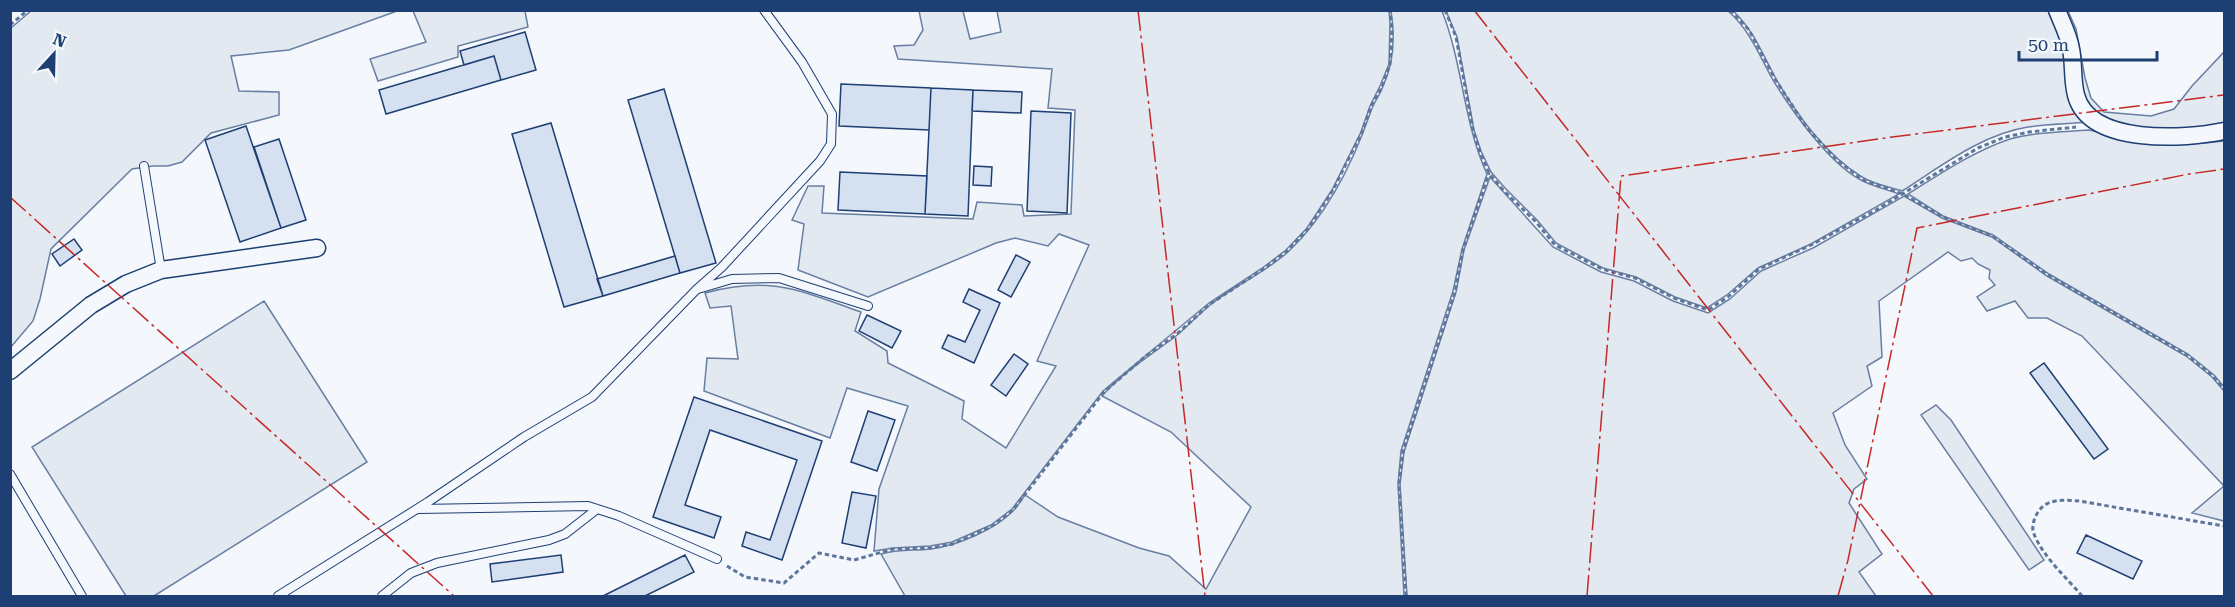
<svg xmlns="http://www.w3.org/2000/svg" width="2235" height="607" viewBox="0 0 2235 607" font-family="'Roboto Serif',serif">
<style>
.green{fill:#e3e9f0;stroke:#687fa3;stroke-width:1.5}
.building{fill:#d5e0f0;stroke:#1d3f73;stroke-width:1.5}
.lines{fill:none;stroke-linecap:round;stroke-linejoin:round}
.lane-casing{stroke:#1d3f73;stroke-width:10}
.street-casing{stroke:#1d3f73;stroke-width:19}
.path{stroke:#5e769c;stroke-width:3;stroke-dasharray:4.5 3;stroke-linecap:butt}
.lane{stroke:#f4f7fb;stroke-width:8}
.street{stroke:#f4f7fb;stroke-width:16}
.power{stroke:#c62828;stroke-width:1.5;stroke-dasharray:21 4.5 3 4.5;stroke-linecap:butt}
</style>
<rect width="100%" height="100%" fill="#f4f7fb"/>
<path class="green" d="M32,10L397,11L289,50L231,56L239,91L279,92V115L211,133L182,162L168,166H153L132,169L51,249L40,299L33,321L11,347V28Z
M413,11H525L528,27L458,46V57L378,81L370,59L426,42Z
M919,11H963L970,39L1001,32L997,11H1389L1390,23L1389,64L1380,86L1370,106L1361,132L1332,190L1307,228L1286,250L1261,269L1209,303L1103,391L1012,509L991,525L952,542L930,546L893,548L874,551L879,489L908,406L847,388L830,438L704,391L707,358L738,359L731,306L710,308L705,293C771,275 801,291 861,312L855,331L887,351L888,363L964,401L962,419L1006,448L1056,366L1037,361L1089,245L1059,234L1048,246L1015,238L996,243L868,297L798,270L804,224L792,220L808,186H824L822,213L973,219L977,202L1022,205L1024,216L1071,214L1075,110L1048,108L1052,69L898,59L894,46L914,45L923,30Z
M1391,11H1442C1463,64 1463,122 1487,174L1462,249L1453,291L1401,451L1398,484L1404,596H905L881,554C899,549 914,551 931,549C958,545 995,530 1014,510C1018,506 1021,500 1025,495L1058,517L1139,548L1169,556L1206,589L1251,507L1171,432L1102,396C1123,372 1151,355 1176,336C1188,326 1198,315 1210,305C1235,285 1265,273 1289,251C1327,215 1354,160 1371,111C1374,102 1380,95 1383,86C1394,63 1395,36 1391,11Z
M1446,11H1728C1750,30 1759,55 1773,80C1792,111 1831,167 1865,182C1876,187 1888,190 1899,194L1811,244L1758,268L1727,295L1707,308L1675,297L1636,277L1603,268L1556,243L1537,220L1505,188L1491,172L1481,151L1474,130L1457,37Z
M1733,11H2051L2088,122C2068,124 2048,124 2028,127C1982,134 1940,167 1902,191C1889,187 1873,184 1862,177C1826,155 1795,113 1775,77C1762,53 1753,29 1733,11Z
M2061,11H2068L2076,29L2085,78L2091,98L2104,112L2151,116L2174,109L2192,86L2224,52V127L2190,133L2117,126L2085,104Z
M2089,130C2139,142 2173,148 2224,141V387L2214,375L2188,354L2049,274L1993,235L1943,216L1908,194C1940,174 1974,151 2010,139C2035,132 2063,132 2089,130Z
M1490,177L1553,247L1601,272L1634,281L1673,301L1708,313L1730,299L1761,271L1813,248L1904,196L1942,218L1992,237L2047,276L2186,356L2212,377L2224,391V521L2192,513L2224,486L2082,336L2047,318H2028L2015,301L1987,311L1977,297L1995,285L1989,278L1990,270L1978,264L1972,258L1961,261L1948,252L1879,301L1882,357L1867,366L1872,386L1833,413L1845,445L1867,479L1854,489L1849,503L1882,554L1859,572L1876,596H1407L1400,484L1404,452L1456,292L1464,250Z
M264,301L367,462L154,596H126L32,447Z
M1936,405L1951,420L2044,560L2029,570L1921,415Z"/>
<path class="building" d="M525,32L536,70L501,80L494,56L464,65L460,51Z
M494,56L501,80L386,114L379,90Z
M841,84L931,88L929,130L839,126Z
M931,88L973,90L968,216L925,214Z
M664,89L716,263L680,273L628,100Z
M973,90L1022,92L1021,113L972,111Z
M1031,111L1071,113L1067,213L1027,211Z
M551,123L603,296L564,307L512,134Z
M246,126L281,228L240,242L205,140Z
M279,139L306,220L281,228L254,147Z
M974,166L992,167L991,186L973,185Z
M840,172L927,176L925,214L838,210Z
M74,239L82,250L60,266L52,254Z
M1016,255L1030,262L1011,297L998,290Z
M675,256L680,273L603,296L597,279Z
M969,289L1000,303L974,363L942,348L948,335L965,342L980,310L963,302Z
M867,315L901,331L892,348L859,331Z
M1014,354L1028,364L1006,396L991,385Z
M2044,363L2108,449L2094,459L2030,373Z
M694,397L822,441L782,560L742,546L746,532L770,540L797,460L710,430L685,505L721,517L714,538L653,517Z
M868,411L895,420L877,471L851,462Z
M852,492L876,496L866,548L842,543Z
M2086,535L2142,561L2133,579L2077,553Z
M561,555L563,572L492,582L490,564Z
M685,555L694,572L645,596H603Z"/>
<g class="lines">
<g class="lane-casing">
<path id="lane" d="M144,166L161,270
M698,289L732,279L779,278L868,306
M10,474L82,596
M418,509L588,506L619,516L717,559
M278,596L428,502L524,437L592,397L697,289L722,267L820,161L831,144L832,114L802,62L764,10
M382,596L411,573L437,563L549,540L565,534L597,509"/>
</g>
<g class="street-casing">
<path id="street" d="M2057,10C2062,23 2069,36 2071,49C2074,64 2072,80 2076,95C2089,146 2186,139 2224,131
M10,371L91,305L126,284L161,270L317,248"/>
</g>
<path class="path" d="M1445,10L1456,37L1473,130L1480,152L1489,173L1503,190L1535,221L1555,245L1602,269L1635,278L1674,298L1708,310L1728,297L1759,269L1811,245L1876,210L1978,148L2005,137L2029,132L2076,127
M1730,10L1749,30L1775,79L1807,128L1837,160L1863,180L1903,194L1943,217L1992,236L2048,275L2187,355L2213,376L2224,389
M10,25L28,10
M727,566L745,577L784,583L819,553L854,560L893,549L930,548L953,544L992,526L1013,510L1104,392L1147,355L1177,334L1210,304L1262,270L1287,251L1308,229L1333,190L1362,132L1371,106L1382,87L1390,64L1392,30L1390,10
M1406,596L1399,484L1403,451L1455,292L1463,250L1489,173
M2082,596C2067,578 2043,557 2034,534C2031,528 2034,518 2038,512C2047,498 2064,500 2079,501L2224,526"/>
<use href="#lane" class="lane"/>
<use href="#street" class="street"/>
<path class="power" d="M1138,10L1205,596
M1474,10L1933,596
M10,197L454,596
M1587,596L1621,176L1892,137L2224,95
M1838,596L1848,560L1917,228L2189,174L2224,169"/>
</g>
<rect width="2235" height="607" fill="none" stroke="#1d3f73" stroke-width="24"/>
<g transform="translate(54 54) rotate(22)" stroke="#f4f7fb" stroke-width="4.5" paint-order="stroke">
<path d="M0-4.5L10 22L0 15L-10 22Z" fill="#1d3f73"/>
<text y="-9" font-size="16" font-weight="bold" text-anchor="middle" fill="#1d3f73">N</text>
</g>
<path d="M2019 51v9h138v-9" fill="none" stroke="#1d3f73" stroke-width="3"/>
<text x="2028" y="51" font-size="18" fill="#1d3f73" stroke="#f4f7fb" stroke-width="4.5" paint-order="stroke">50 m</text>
</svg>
